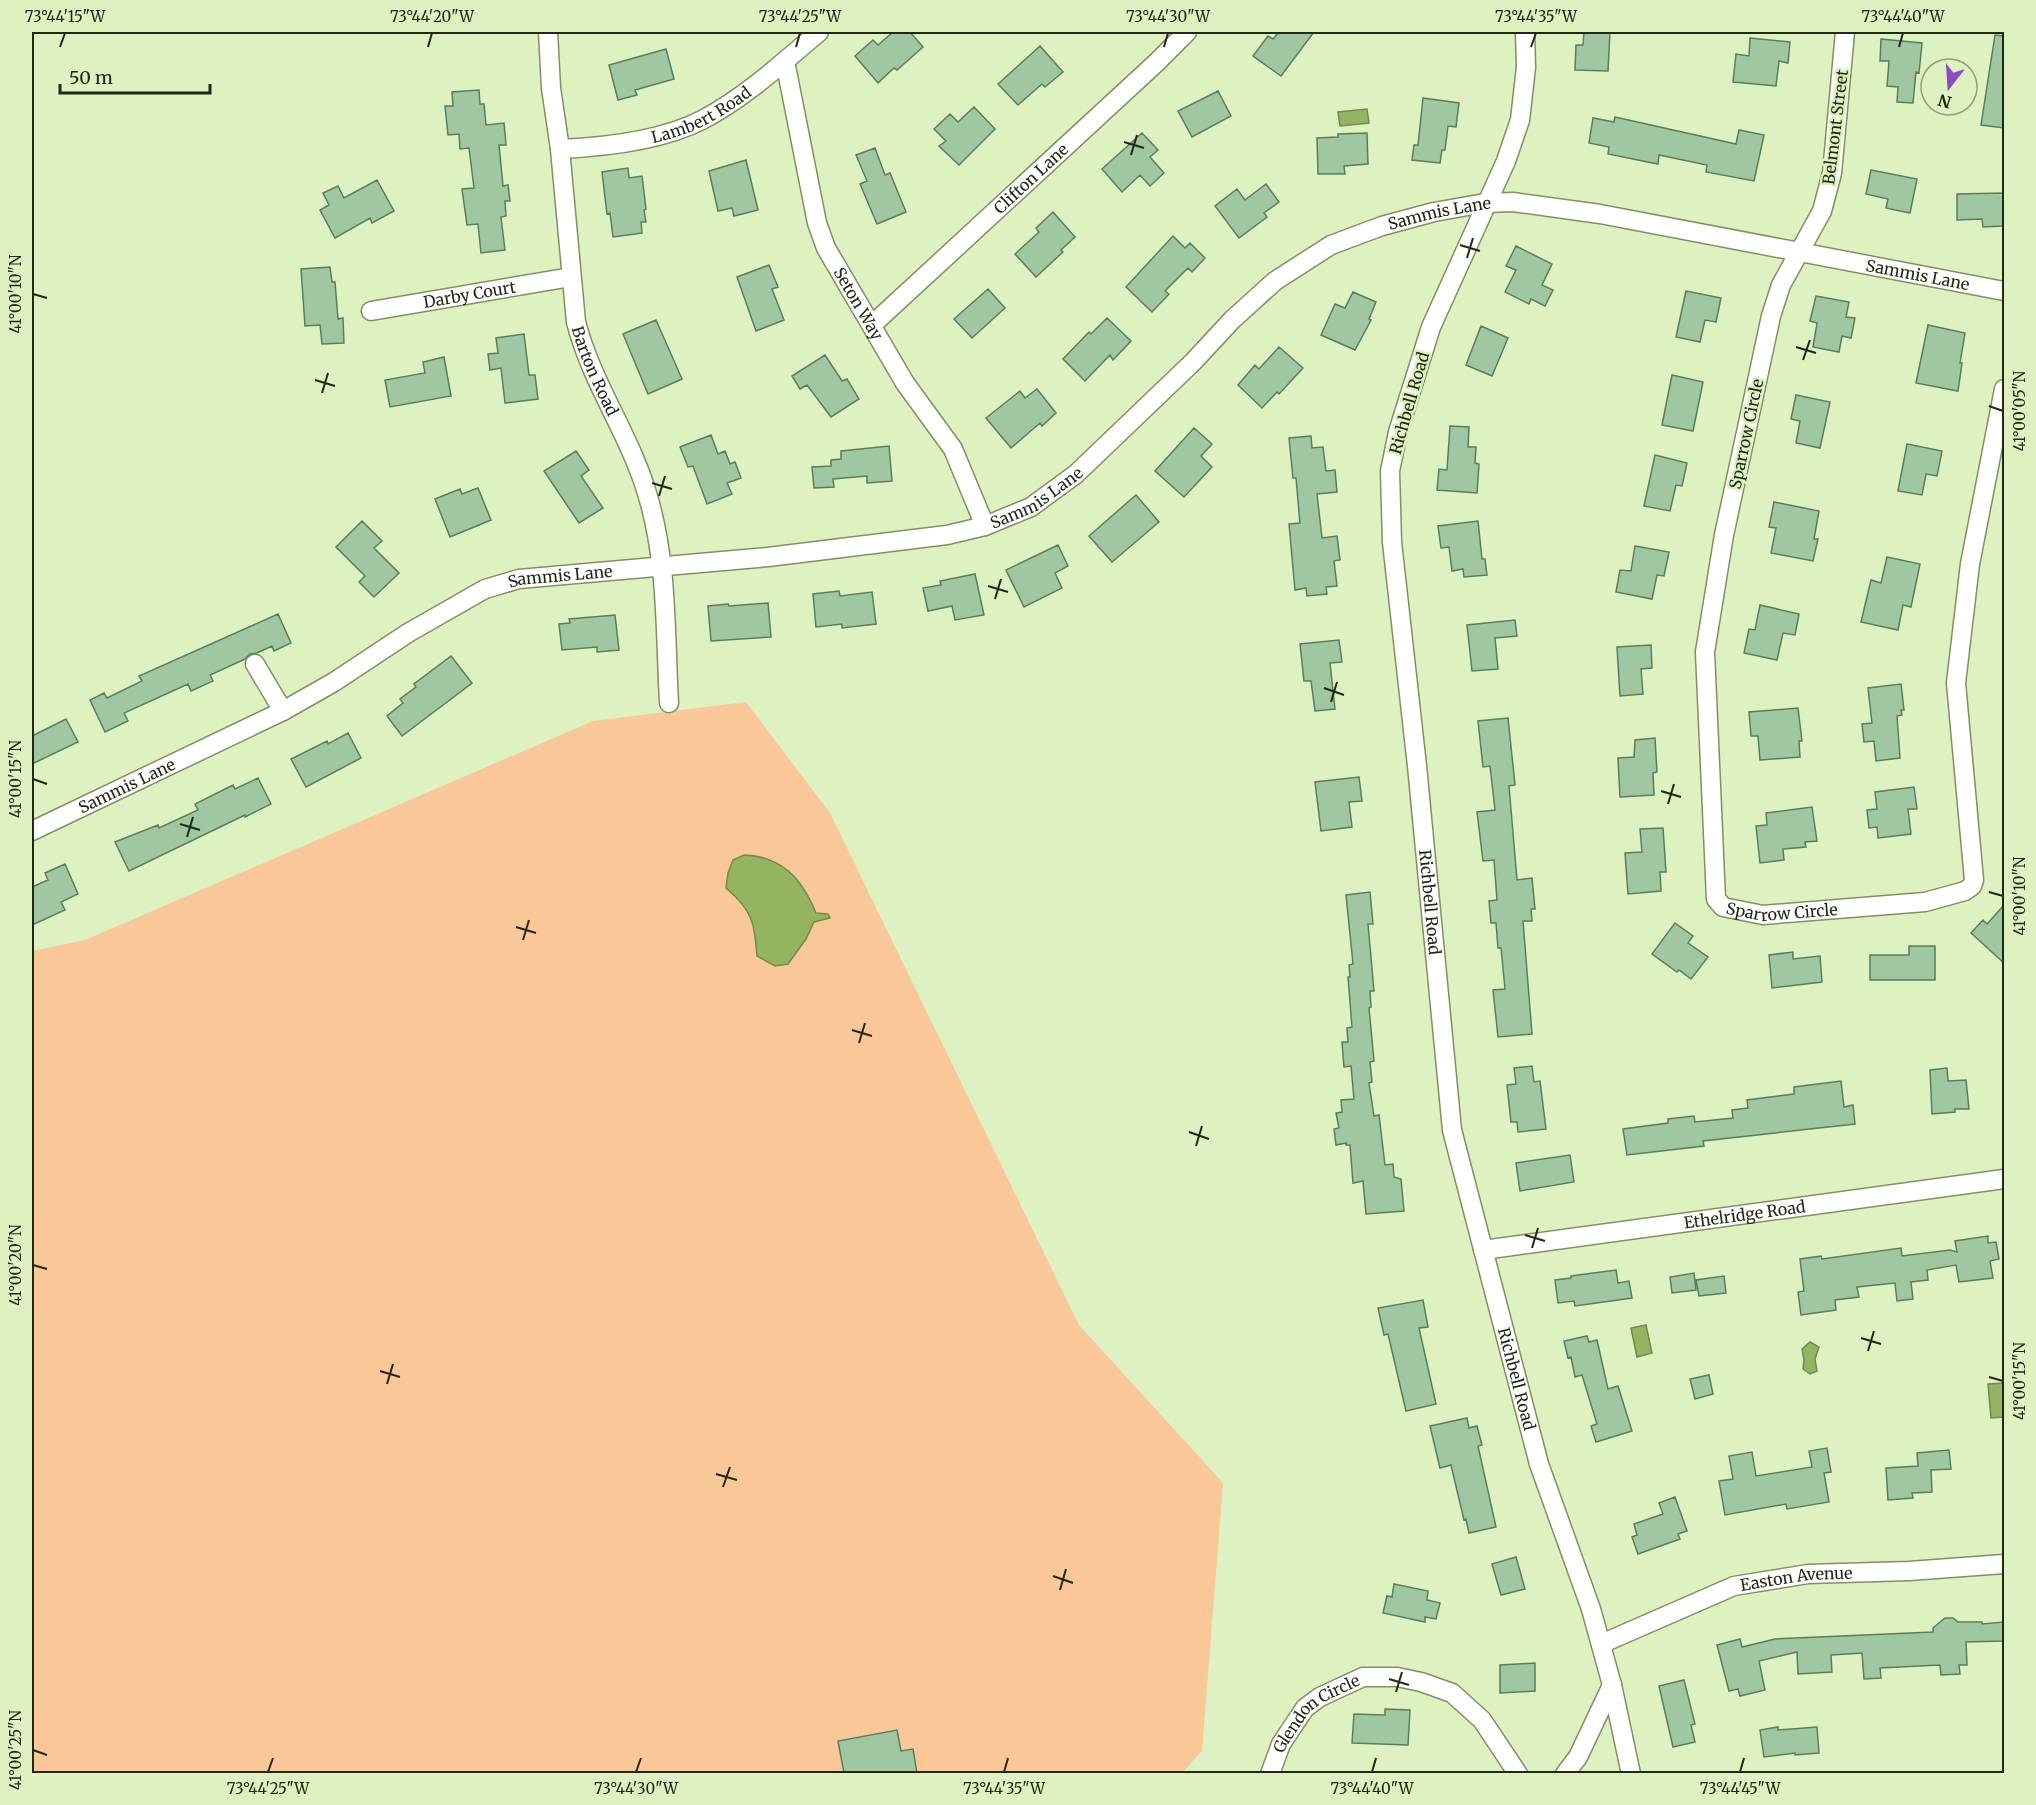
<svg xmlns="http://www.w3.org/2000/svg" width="2036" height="1805" viewBox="0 0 2036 1805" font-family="Merriweather,serif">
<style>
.green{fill:#fac898}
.water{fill:#95b461;stroke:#728a4a;stroke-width:1.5}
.building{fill:#a0c7a1;stroke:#5a7e5c;stroke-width:1.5}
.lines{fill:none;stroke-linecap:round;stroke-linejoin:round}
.minor-casing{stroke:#7f9164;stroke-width:21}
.minor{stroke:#fff;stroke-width:18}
.ticks{fill:none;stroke:#212816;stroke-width:2}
.labels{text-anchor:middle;stroke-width:5;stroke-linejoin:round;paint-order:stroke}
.street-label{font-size:16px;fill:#212816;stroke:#ddf1c1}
.neatline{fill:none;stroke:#212816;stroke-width:2}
.ticks-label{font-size:15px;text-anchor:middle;fill:#212816}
</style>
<rect width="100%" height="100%" fill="#ddf1c1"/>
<path class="green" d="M746,702L830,813L1079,1325L1223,1483L1202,1751L1181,1774L32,1773V951L85,940L593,721Z"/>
<path class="water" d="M1367,109L1369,123L1340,126L1338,112Z
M744,855C782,856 802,879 816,913L828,914L830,918L814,922L806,939L788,964L775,966L757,956C754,922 753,911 726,888L728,873L733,860Z
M1646,1325L1652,1353L1637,1357L1631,1328Z
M1810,1342L1819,1347L1815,1359L1817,1371L1810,1374L1803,1369L1804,1360L1802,1349Z
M2004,1383V1417L1991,1418L1988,1384Z"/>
<path class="building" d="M893,32H910L923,47L897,70L894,68L878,83L855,56L873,40L878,45Z
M1279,32H1314L1281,76L1253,56L1268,36L1273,39Z
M1584,32H1610L1608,71L1575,70L1576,45H1583Z
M1995,35L2004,36V128L1981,125Z
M1750,38L1790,42L1788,63L1779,61L1776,86L1733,82L1736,54L1749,56Z
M1881,39L1922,43L1919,73L1916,72L1913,103L1897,102L1898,87L1887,86L1889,61H1880Z
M1040,46L1063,72L1045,87L1042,84L1018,105L998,84Z
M666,49L674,79L635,90L637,95L618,100L609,65Z
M479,90L480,104H484L486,125L504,123L506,145H499L503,186L508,185L510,201H505L506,216L501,217L505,250L481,253L478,224L467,225L462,189L474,188L469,148L460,149L459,134L448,135L445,106H453L452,92Z
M1218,91L1231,116L1192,137L1178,111Z
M1423,98L1459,103L1456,127L1448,126L1445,150H1442L1440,163L1412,160L1414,145H1418Z
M974,107L995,129L959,165L939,146L946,141L934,129L950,114L958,122Z
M1615,117L1736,144L1739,130L1764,135L1754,181L1706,172L1707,165L1659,155L1658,164L1608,154L1609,147L1589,143L1593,118L1614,122Z
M1142,133L1158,150L1150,157L1164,173L1150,186L1140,175L1122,192L1102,169Z
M1367,133L1368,164L1344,166L1345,174H1318L1317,138L1338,137V134Z
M875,148L885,175L890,173L906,212L877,224L860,184L867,181L856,155Z
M746,160L758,210L734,216L732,208L718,211L709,171Z
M628,168L629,178L642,176L646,209L644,210L646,222H641L642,233L613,237L610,213L607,214L602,172Z
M1871,170L1917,179L1910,213L1886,208L1888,199L1866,194Z
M377,180L394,211L372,223L370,218L335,238L320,210L329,205L323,193L338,186L344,198Z
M1266,184L1279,202L1264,213L1267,217L1239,238L1215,206L1237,189L1245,200Z
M2004,193V226L1983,227L1982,219L1957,220V194Z
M1053,212L1075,237L1061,250L1063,252L1036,277L1015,254L1039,232L1036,228Z
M1173,236L1185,248L1190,243L1205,258L1192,272L1188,268L1165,291L1169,294L1152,312L1126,287Z
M1516,246L1552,264L1542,285L1553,290L1545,306L1531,299L1529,304L1505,292L1516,270L1506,266Z
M769,265L778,287L772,289L784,320L756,331L737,277Z
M330,267L332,282H335L338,319L343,318L344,343L322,344L320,325L305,326L301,269Z
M988,289L1005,308L972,338L954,319Z
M1686,291L1721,298L1716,322L1705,320L1700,342L1676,337Z
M1353,292L1376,302L1369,319L1371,320L1355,350L1321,335L1335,304L1345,308Z
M1816,296L1849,302L1846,317L1855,318L1851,338L1842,336L1839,352L1813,347L1817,323L1810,321Z
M1107,318L1131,341L1113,360L1110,355L1085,381L1063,359L1089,332L1091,334Z
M656,320L682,379L648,394L623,334Z
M1928,325L1965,333L1960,363H1962L1958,391L1916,383Z
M1481,326L1508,338L1492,376L1466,365Z
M524,334L529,375H535L538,399L505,403L501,368L490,370L488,354L498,353L496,338Z
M1279,347L1303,368L1279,394L1277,392L1262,408L1238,385L1255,365L1259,369Z
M825,355L842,381L847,379L859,399L831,417L807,385L800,389L792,376Z
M444,357L451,396L390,407L385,380L425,373L423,362Z
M1672,375L1703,382L1693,431L1662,425Z
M1037,389L1056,413L1042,426L1040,423L1011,448L986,418L1020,391L1025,398Z
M1796,395L1830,402L1820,448L1796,443L1800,421L1791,419Z
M1450,426L1469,427L1468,447H1476L1475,463L1479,464L1477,493L1437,490L1439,469L1447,470Z
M1194,428L1212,444L1201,456L1212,467L1184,497L1155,471Z
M711,435L718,454L725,451L730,464L735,462L741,478L727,483L732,494L707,504L693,466L688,467L680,447Z
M1311,436L1312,448L1323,447L1326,471L1335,470L1337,492L1317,494L1322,538L1337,536L1340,560L1334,561L1337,586L1326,587L1327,594L1307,596L1306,588L1295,590L1289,524L1300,523L1296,478H1293L1289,438Z
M1907,444L1942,451L1937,476L1926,474L1922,495L1898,491Z
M889,446L892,481L867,483V476L833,479L834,487L814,488L812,467L831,466V460L841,459V451Z
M576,451L589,470L581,476L603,508L579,523L544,471Z
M1655,455L1687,463L1682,486L1676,485L1670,511L1644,506Z
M478,488L491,520L450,537L435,499L460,489L462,494Z
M1136,495L1159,522L1112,562L1089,536Z
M1774,502L1819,511L1814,539H1818L1813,561L1771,553L1776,528L1769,527Z
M362,521L382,541L374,548L399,573L374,597L359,582L365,576L336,547Z
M1478,521L1482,559H1485L1487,575L1464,577L1463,569L1452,571L1449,547L1441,548L1438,526Z
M1058,545L1068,566L1055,573L1062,588L1024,607L1006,570Z
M1635,546L1669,552L1664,576L1657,575L1652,599L1616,592L1620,570L1631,571Z
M1887,557L1920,564L1911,607L1903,605L1898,630L1861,622L1871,580L1881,583Z
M975,574L984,615L955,620L952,606L928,611L923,588L941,585L940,581Z
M839,591L840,596L872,592L876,624L842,628V624L816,627L813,594Z
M768,603L771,637L711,641L708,606L728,604L729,606Z
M1760,605L1799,614L1795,635L1783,633L1777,660L1744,653L1749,629L1755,630Z
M278,614L291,643L274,651L272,646L257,653L250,654L245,659L210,675L213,681L191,691L188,684L124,713L128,721L105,732L90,700L104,693L107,698L142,681L139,676Z
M615,615L619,650L597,652V647L562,650L559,624L570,623L569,619Z
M1515,620L1517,636L1495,638L1498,669L1472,671L1467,625Z
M1339,640L1342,662L1330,663L1335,709L1315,711L1311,681H1304L1300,644Z
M1651,645L1652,668L1641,669L1643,694L1620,696L1617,647Z
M451,656L472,683L402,736L387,716L403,703L400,699L416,687L414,684Z
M1901,684L1904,710H1901L1902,715L1897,716L1900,758L1876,761L1874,741L1864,742L1862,724L1872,723L1868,688Z
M1798,708L1802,741H1799L1800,757L1760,760L1758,736H1751L1749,712Z
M1508,718L1515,785L1509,786L1517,880L1532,878L1535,909H1531L1532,921H1523L1532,1034L1498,1037L1493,990L1505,989L1501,948H1498L1496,923H1491L1489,901L1497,900L1494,860L1483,861L1477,812L1495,810L1490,766L1483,767L1478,721Z
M66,719L78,742L32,764V736Z
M348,733L361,758L306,787L291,759L327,741L328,744Z
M1655,738L1657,772L1653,773L1654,795L1620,797L1618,758L1634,757L1635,740Z
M1359,777L1362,801L1349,802L1352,827L1321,831L1315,782Z
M258,778L271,804L245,817V815L129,871L115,842L158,825L159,828L198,810L195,804L233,785L235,789Z
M1914,787L1917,809H1908L1911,834L1878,838L1877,827L1869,828L1867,810L1877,809L1875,792Z
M1812,807L1817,841L1805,842L1806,847L1783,849L1784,860L1760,863L1756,826L1767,825L1766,813Z
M1663,828L1666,872H1660L1661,891L1628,894L1625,853L1642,852L1640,829Z
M65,864L78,894L61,902L65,910L32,925V887L48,880L45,873Z
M1370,892L1373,924H1368L1374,991H1370L1371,1007L1369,1008L1374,1061L1370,1062L1372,1082L1369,1083L1374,1116L1379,1115L1385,1165L1393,1164L1394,1177L1401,1179L1404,1211L1366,1214L1363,1181L1353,1183L1350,1145H1346V1143L1336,1145L1334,1129L1339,1128L1336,1113L1342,1112L1341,1100L1354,1099L1351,1066L1344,1067L1342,1042H1348L1347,1028L1352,1027L1348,977H1350L1349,965L1353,964L1346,895Z
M2004,905V963L1971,933L1983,920L1987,924Z
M1675,923L1693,936L1688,943L1708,957L1691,979L1679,970L1677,972L1652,954Z
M1909,946H1935V980H1870V955H1909Z
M1793,952V959L1820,956L1822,982L1772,988L1769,955Z
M1532,1066L1534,1082L1540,1081L1546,1129L1518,1132L1517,1122H1511L1507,1085L1516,1084L1514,1068Z
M1947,1068L1948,1081L1966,1080L1969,1109H1955V1112L1932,1114L1930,1070Z
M1841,1081L1844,1107L1853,1105L1855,1124L1703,1141L1704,1146L1627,1155L1623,1129L1668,1123V1119L1694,1116L1695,1122L1733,1118L1732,1110L1748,1108L1747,1100L1794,1094V1087Z
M1570,1155L1574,1182L1520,1191L1516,1163Z
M1988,1236V1243L1996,1242L1999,1259L1990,1261L1993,1278L1959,1282L1956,1265L1927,1270L1928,1280L1911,1282L1913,1299L1897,1301L1895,1283L1857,1287L1859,1297L1835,1300L1836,1310L1801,1315L1798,1292L1804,1291L1800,1259L1821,1256L1822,1259L1901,1248L1902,1256L1950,1250L1957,1252L1955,1241Z
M1616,1270L1618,1283L1629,1281L1632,1298L1575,1306L1574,1301L1558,1303L1555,1280L1571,1278V1276Z
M1694,1273L1696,1290L1672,1293L1670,1277Z
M1724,1276L1726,1293L1699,1296L1696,1280Z
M1423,1300L1428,1327L1419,1328L1436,1404L1406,1411L1388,1334L1384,1335L1378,1308Z
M1587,1336L1589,1342L1597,1340L1608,1389L1618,1386L1632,1431L1596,1442L1591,1426L1597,1424L1582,1375L1575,1377L1571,1357L1568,1358L1564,1341Z
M1709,1375L1713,1394L1695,1399L1690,1379Z
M1467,1418L1469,1428L1477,1426L1482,1445L1478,1446L1496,1527L1469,1533L1466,1519L1464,1520L1451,1465L1440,1468L1430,1426Z
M1827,1448L1831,1472L1824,1473L1829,1502L1787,1509L1786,1504L1725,1515L1719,1481L1733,1479L1729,1456L1752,1452L1756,1476L1812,1467L1809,1451Z
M1949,1450L1951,1469L1931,1470L1932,1492L1912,1493L1913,1498L1888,1500L1886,1468L1918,1466L1917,1453Z
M1675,1497L1687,1531L1678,1534L1680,1539L1638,1554L1632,1537L1637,1535L1634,1524L1663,1514L1659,1503Z
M1516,1557L1525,1589L1501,1595L1492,1564Z
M1394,1584L1428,1591L1427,1600L1440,1603L1436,1619L1425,1617V1622L1383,1613L1387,1596L1392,1597Z
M1945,1618H1953L1958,1622H1982V1624L2004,1622V1641L1966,1642L1967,1665H1959L1960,1674L1941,1675L1940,1665L1880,1668L1881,1678L1864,1679L1862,1653L1831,1655L1832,1672L1798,1674L1797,1652L1759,1661L1765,1690L1740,1696L1738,1689L1729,1691L1717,1645L1740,1639L1742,1647L1775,1639L1933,1632V1628Z
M1535,1663V1691L1500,1693V1665Z
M1684,1680L1695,1724L1691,1725L1695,1742L1673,1747L1659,1686Z
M1385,1709L1410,1710L1408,1745L1352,1743L1354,1714L1385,1715Z
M1778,1727V1730L1817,1727L1819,1753L1795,1755V1753L1764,1757L1760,1730Z
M897,1730L901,1751L913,1749L917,1773H844L838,1741Z"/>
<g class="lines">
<g class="minor-casing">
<g id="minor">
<path id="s1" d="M548,32L551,88L560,149L576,322C591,381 628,432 646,490C668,559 665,632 669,703"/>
<path id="s2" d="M1525,32L1526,67L1520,120L1506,161L1431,327L1398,432L1390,471L1392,542L1417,766L1452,1130L1539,1464L1591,1609L1612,1685L1631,1774"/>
<path id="s3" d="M1845,32L1832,173L1822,211L1781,285L1771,316L1724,535L1705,652L1716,899L1723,907L1763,915L1925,902L1965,891L1972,886L1974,880L1956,683L1970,564L2004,389"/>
<path id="s4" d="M785,61L817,223L826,248L905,383L953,449L985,526"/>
<path id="s5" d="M560,149C604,147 663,140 702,120C745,98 783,62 819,32"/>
<path id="s6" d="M371,311L571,277"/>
<path id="s7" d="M872,325L1156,63L1187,32"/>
<path d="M255,664L283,711"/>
<path id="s8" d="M32,831L283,711L334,682L408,633L485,589L519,579L768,557L947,535L985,526L1031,507L1076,474L1193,362L1232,320L1275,281L1331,245L1382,226L1434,212L1485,203L1513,202L1600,214L2004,291"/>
<path id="s9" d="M1483,1250L2004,1179"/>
<path id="s10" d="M1601,1644L1734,1586L1808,1574L1909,1571L2004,1564"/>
<path id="s11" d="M1270,1774L1281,1744L1305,1708L1320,1697L1363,1677H1397L1421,1682L1452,1693L1482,1720L1518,1774"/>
<path d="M1565,1774L1578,1757L1612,1685"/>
</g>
</g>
<use href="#minor" class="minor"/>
</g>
<path class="ticks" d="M60,47L65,33M428,47L432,33M796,47L800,33M1164,47L1168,33M1531,47L1536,33M1899,47L1903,33M1124,142L1144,148M1131,155L1137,135M1460,245L1480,251M1467,258L1473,238M33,294L47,298M1796,347L1816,353M1803,360L1810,340M315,380L335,386M322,393L328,373M1989,406L2003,411M652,483L672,489M659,496L665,476M988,586L1008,592M995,599L1001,579M1324,688L1344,695M1331,702L1337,682M33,779L47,784M1661,791L1681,797M1668,804L1674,784M180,824L200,830M187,837L193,817M1989,892L2003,896M516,927L536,933M523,940L529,920M852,1030L872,1036M859,1043L865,1023M1189,1132L1209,1139M1196,1146L1202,1126M1525,1235L1545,1241M1532,1248L1538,1228M33,1265L47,1269M1861,1338L1881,1344M1868,1351L1874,1331M380,1371L400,1377M1989,1377L2003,1381M387,1384L393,1364M716,1474L737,1480M723,1487L730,1467M1053,1576L1073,1583M1060,1590L1066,1569M1389,1679L1409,1685M1396,1692L1402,1672M33,1750L47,1755M268,1772L273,1758M636,1772L641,1758M1004,1772L1008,1758M1372,1772L1376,1758M1740,1772L1744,1758"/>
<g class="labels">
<g class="street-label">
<text dy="6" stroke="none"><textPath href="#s5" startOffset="147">Lambert Road</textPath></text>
<text transform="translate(1835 127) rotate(-83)" y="6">Belmont Street</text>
<text dy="6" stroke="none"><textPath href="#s7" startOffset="216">Clifton Lane</textPath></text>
<text dy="6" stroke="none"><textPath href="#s8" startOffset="1582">Sammis Lane</textPath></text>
<text dy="6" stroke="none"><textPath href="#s8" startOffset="2068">Sammis Lane</textPath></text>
<text dy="6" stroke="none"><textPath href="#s6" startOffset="100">Darby Court</textPath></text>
<text dy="6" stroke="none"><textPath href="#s4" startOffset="256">Seton Way</textPath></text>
<text dy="6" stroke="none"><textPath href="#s1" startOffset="344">Barton Road</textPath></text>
<text transform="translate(1409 403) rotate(-74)" y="6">Richbell Road</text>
<text transform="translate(1746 434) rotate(-78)" y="6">Sparrow Circle</text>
<text dy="6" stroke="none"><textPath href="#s8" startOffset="1078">Sammis Lane</textPath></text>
<text dy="6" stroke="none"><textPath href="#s8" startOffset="591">Sammis Lane</textPath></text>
<text dy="6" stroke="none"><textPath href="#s8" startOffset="105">Sammis Lane</textPath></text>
<text dy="6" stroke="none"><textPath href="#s2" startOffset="897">Richbell Road</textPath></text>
<text dy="6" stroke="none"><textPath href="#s3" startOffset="958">Sparrow Circle</textPath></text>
<text dy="6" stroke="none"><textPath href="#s9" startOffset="264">Ethelridge Road</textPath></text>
<text dy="6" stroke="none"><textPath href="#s2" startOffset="1383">Richbell Road</textPath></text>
<text dy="6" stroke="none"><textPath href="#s10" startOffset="208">Easton Avenue</textPath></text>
<text dy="6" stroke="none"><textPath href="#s11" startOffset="80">Glendon Circle</textPath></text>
</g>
</g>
<rect width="2036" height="1805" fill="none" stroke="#ddf1c1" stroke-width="66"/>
<g transform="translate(1949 87) rotate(197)"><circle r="28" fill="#ddf1c1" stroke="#92a17d" stroke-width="1.5"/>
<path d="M0-4.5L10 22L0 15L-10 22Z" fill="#8b4cc2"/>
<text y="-9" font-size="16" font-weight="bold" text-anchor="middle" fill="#212816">N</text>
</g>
<path d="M60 84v9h150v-9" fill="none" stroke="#212816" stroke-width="3"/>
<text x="69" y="84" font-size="18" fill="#212816" stroke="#ddf1c1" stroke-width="4.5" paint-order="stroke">50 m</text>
<rect x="33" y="33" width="1970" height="1739" class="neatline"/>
<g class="ticks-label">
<text x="65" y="22">73°44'15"W</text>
<text x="432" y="22">73°44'20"W</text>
<text x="800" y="22">73°44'25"W</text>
<text x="1168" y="22">73°44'30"W</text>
<text x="1536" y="22">73°44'35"W</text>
<text x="1903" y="22">73°44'40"W</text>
<text transform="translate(16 294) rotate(-90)" y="5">41°00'10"N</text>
<text transform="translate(2020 411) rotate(-90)" y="5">41°00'05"N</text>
<text transform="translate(16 779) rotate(-90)" y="5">41°00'15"N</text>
<text transform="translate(2020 896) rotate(-90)" y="5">41°00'10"N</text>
<text transform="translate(16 1265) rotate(-90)" y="5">41°00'20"N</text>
<text transform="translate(2020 1381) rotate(-90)" y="5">41°00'15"N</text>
<text transform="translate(16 1750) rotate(-90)" y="5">41°00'25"N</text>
<text x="268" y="1794">73°44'25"W</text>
<text x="636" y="1794">73°44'30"W</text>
<text x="1004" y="1794">73°44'35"W</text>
<text x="1372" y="1794">73°44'40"W</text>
<text x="1740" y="1794">73°44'45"W</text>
</g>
</svg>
